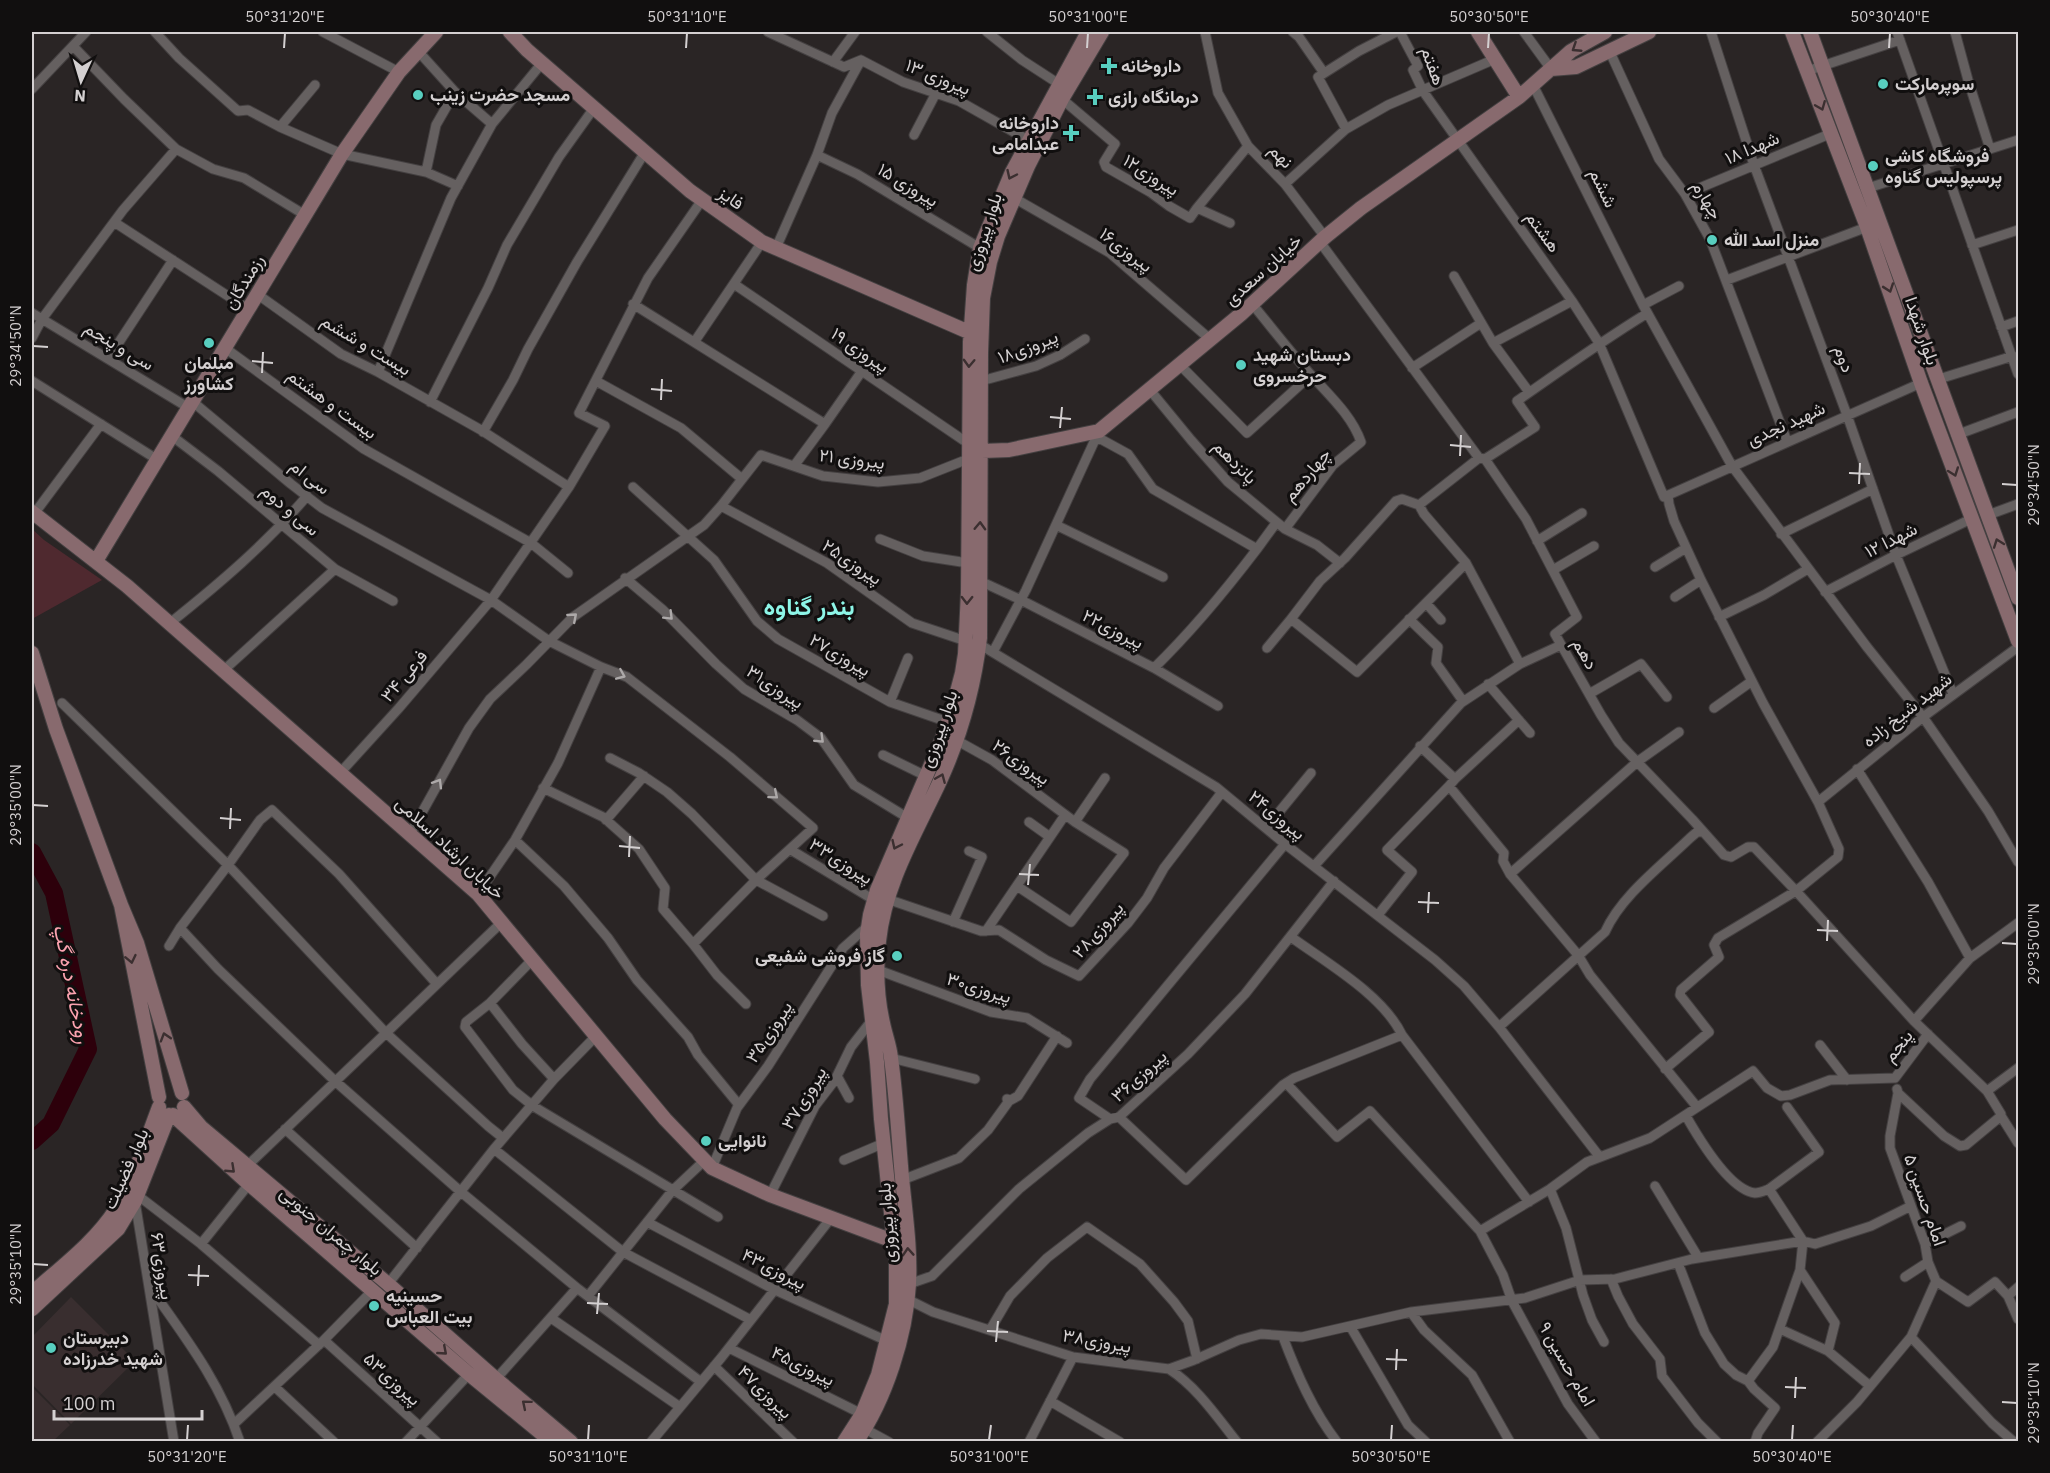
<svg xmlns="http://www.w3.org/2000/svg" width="2050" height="1473" viewBox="0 0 2050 1473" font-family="'IBM Plex Sans',Vazirmatn,sans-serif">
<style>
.built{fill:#392e2f}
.grass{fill:#4f292f}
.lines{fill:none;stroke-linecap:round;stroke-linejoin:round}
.river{stroke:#2d000b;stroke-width:18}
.street-casing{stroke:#444041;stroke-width:11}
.secondary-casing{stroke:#444041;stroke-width:16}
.street{stroke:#656060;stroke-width:9}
.secondary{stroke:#886a6e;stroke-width:14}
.oneway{stroke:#3b2f30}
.oneway2{stroke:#ada9a9}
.ticks{fill:none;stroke:#d4d0d1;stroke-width:2}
.poi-dot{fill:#58cebf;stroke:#110f0f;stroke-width:2}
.labels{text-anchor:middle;stroke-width:6;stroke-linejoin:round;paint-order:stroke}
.poi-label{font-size:18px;font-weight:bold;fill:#d4d0d1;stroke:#110f0f;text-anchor:start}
.street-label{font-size:18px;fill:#d4d0d1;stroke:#110f0f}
.water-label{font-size:20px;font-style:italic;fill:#fba2af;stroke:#110f0f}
.district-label{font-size:24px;font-weight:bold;fill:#8df5e7;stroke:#110f0f}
.neatline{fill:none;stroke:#d4d0d1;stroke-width:2}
.ticks-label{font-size:15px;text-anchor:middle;fill:#d4d0d1}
</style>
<rect width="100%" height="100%" fill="#2a2525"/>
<path class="built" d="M71,1297L135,1361L71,1424L32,1384V1337Z
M32,1387L70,1425L53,1441H32Z"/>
<path class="grass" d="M32,529L44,540L102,580L32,619Z"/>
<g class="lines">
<path class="river" d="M32,852L54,893L88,1049L51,1124L32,1141"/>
<g class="street-casing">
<path id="street" d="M155,32L179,58L238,111L248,110L280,127L342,154L426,172L458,186
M323,32L399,72
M768,32L844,67L861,60L903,82L959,101L1028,140
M987,32L1022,60L1059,84
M1205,32L1218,93L1248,146L1285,184L1325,237
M1293,32L1299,37L1324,73
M1400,32L1418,66L1413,70L1423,91L1572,301L1599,343L1664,497L1921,383
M1524,32L1551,69
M1711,32L1754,165L1847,415L1896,555L1953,694
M1897,32L2018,374
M1955,32L1968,80L1990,149
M73,46L124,99L176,149L213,169L244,178L305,215
M1609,50L1659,159L1685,194L1710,239L1787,441
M418,51L455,92L492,124
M833,62L855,32
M1807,71L1900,40
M1533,85L1643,305
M32,89L86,32
M1062,99L1115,144L1104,162L1106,167L1150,192L1169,206L1190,218L1197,208L1230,223
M280,127L315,85
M1346,129L1318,77L1359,51L1396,32
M914,135L936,93
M817,155L857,174L980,248
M426,172L436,125L455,92
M1285,184L1346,129L1388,105L1495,59
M1868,188L2018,140
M1685,194L1832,133
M1014,198L1110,253L1211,340
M1197,208L1248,146
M114,222L248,309
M1320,242L1479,458L1485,459L1526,519L1577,617L1555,634L1601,715L1619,743L1692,819L1724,855L1731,857L1748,847H1754L1796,891L1914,1021L1987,1091L2001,1114V1116L2018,1143
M1972,245L2018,230
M776,248L817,155L832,113L861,60
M1454,276L1493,343L1572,301
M1727,280L1867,227
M734,284L969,444
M1679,286L1643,305L1732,466L1867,647L1923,717L1988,811L2018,862
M257,294L341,354L378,372L481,430L569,487
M633,304L825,424L862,371
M1253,305C1272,328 1291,353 1312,376C1330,396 1352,416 1361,442L1333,465L1285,529
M32,313L189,408
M2001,327L2018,321
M32,338L42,319L123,210L176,149
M695,341L762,242
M1493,343L1529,392
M225,348L364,449L531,543L568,573
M108,359L173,260
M1181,366L1247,433L1311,375
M1412,368L1481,323
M378,372L451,198L492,124L542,63
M1939,379L2013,356
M32,381L158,460
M596,381L681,428L742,479
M981,381L1036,366L1060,355L1085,339
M1150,390L1191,440L1228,482L1285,529L1317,545L1340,563
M193,402L291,484L322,508L491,600L549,641L601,667L627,677L730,757L813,828L756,880L693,944
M430,402L488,288L507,245L559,157L594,108
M483,432L513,380L528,349L577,262L645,152
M1959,434L2018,412
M172,436L218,471L335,569L393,601
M1097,437L1128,454L1153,489L1257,549L1276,523
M1479,458L1419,505L1402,499L1396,501L1345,558L1320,581L1291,619L1357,672L1466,563L1520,664L1561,645
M1485,459L1535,427L1517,401C1560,371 1602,341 1646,314
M794,466L825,424
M633,487L714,560L757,621L778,639L890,702L948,722
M1419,505L1424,514L1466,563
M721,506L827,563L912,623L966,641
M34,514L101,424
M1988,515L2018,504
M1056,525L1163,577
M1781,534L1873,489
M880,539L923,556L968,563
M1537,541L1582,513
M1655,567L1686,548
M1553,570L1594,546
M625,578L663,610L716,664L744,689L797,720L821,738L854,785L908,818
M980,581L1021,600L1154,668C1192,631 1225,591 1257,549
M1825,592L1896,555L1971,519
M1675,597L1701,580
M1426,603L1441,620
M1719,617L1764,595L1808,569
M1409,619L1438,647L1436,663L1463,701
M170,623C219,584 266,544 307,496
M979,644L1216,787L1285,844L1435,960L1464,986L1499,1027L1599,1156
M1267,648L1291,619
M993,652L1026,590L1099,431
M1154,668L1218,706
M224,670L335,569
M1488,684L1530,733
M1589,694L1641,664L1667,697
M890,702L908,658
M62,703L228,865L385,1032L488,1126L503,1138
M1714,708L1752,681
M956,740L992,760L1075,822L1124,853L1071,922L1017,886
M1420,746L1455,779L1449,786L1504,853L1503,861L1510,874L1578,955L1590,975L1697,1107
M883,755L926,776
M610,758L639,773L667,792L692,814L756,880L823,916
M1857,769L1928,882L1970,958
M340,773L399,708L491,600L569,487L605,426L579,413L648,278L702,200
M1455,779L1519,720
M543,788L603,817L639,849L665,888L663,909L693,944L717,975L746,1004
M1818,802L1923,717L2018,647
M606,820L644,776
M1029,822L1050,837
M1075,822L1105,778
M1266,828L1311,773
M410,834L469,728L490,699L526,665L573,617L704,525L721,506L761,455L823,476L878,482L920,478L968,459
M515,840L564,886L608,938L637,980L688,1037L698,1055L739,1105
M791,850L874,900
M1315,865L1461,703L1520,664
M1510,874L1637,762L1679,732
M478,894L515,840L558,763L601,667
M887,899L981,931L999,930L1046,960L1079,976L1128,923L1147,898L1164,868L1222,792
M1378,915L1412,872L1387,850L1449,786
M953,922L982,857L969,851
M180,928L228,865L260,820L272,810L339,874L436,983
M986,931L1065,815
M1291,937C1327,963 1383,995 1402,1035
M169,946L180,928L218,969L335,1081L461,1192L577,1288L701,1382
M532,960L490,1003L466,1022L465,1027L513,1090L533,1106L718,1217
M878,970L991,1012L1027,1018L1067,1043
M490,1003L522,1044L554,1079
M1914,1021L1970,958L2018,923
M1499,1027L1605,932C1621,896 1661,866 1690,838L1697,832H1703
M1820,1045L1847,1080
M891,1058L975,1079
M1665,1069L1709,1032L1680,995L1681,990L1719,957L1714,945L1718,938L1796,891L1838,857L1839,849L1818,802L1763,703L1701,580L1674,521L1669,504L1668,495
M837,1076L849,1098
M1895,1078L1928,1034
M1286,1083L1337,1137L1370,1111L1480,1231L1503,1275L1512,1301L1568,1404L1596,1442
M1897,1089L1898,1093L1944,1136L1960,1146L1966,1145L2001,1116
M1987,1091L2018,1068
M1898,1093L1890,1136V1148L1925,1244L1928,1262L1936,1281
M1009,1101L1018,1096L1057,1036
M1686,1116C1698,1137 1729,1190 1755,1193C1760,1193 1764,1191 1769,1189L1819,1152L1787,1107
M1119,1117L1186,1180L1283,1085L1294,1078L1402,1035L1529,1202
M1110,1119L1079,1098L1090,1079L1285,844
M285,1129L417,1248
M494,1149L623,1252L751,1320
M844,1160L884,1143
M247,1166L502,922
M712,1168L737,1108L768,1066L843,948L869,925
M902,1180L959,1158L988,1130L1009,1101L1007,1099
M1655,1186L1698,1257
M1550,1189L1566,1228L1583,1295L1592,1320L1604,1342
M136,1194L201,1244L319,1345
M770,1195L815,1106L835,1080L851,1047L872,1020
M135,1201L174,1442
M647,1222L775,1290L887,1341
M1480,1231L1550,1189L1587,1162L1650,1138L1753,1071L1767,1088L1781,1096L1790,1095L1830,1080L1895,1078
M201,1244L249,1184
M1925,1244L1961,1226
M1678,1263L1705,1333L1724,1364L1736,1375L1748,1381L1754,1389L1775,1408L1758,1433L1755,1442
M1800,1270L1835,1323L1828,1351
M1905,1277L1928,1262
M1611,1279L1618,1296L1633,1324L1660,1359L1662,1376L1698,1423L1717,1442
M388,1284L494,1149L554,1079L597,1035
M909,1284L932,1276L1019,1189L1088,1133L1110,1119L1119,1117L1188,1054L1245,994L1334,881
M149,1286C185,1337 220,1382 240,1442
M588,1296L672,1191L705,1160
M2008,1296L2018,1319
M907,1299L933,1312L1073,1357L1169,1369L1194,1360L1239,1340L1261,1334L1302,1337L1350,1326L1408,1425L1426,1442
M1411,1312L1424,1330L1472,1375L1510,1442
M551,1318L680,1407
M1350,1326L1411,1312L1525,1298L1580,1280L1615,1279L1692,1259L1803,1241L1769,1189
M1780,1329L1828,1351L1870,1386
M990,1330L1010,1296L1047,1258L1087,1227L1140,1264L1174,1302L1188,1321L1197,1359
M1283,1337C1297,1374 1313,1411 1337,1442
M1911,1337L1992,1423L2014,1442
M324,1340L437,1442
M729,1348L862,1414
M714,1366L793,1442
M1169,1369C1197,1387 1217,1417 1237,1442
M496,1379L577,1288
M1748,1381L1773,1347L1800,1270L1803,1241L1815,1244L1871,1226L1911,1206
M275,1387L334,1442
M1050,1401L1120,1442
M234,1424L324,1340L373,1290
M865,1429L889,1442
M406,1442L469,1374
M651,1442L721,1358L831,1218
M1029,1442L1073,1357
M1817,1442L1857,1402L1911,1337L1936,1281L1968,1302L1995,1282L2008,1296L2018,1287"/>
</g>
<g class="secondary-casing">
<path id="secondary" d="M510,32L527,50L690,191L762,242L971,333
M1478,32L1519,97
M1792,32L1867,227L1921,383L2018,641
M1810,32L2018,598
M1551,69L1576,67L1649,32
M982,451L1009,450L1099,431L1241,314L1325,237L1361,208L1519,97L1571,51L1605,32
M32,512L127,586L478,894L665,1119L712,1168L770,1195L893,1241
M96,561L342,154L399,72L436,32
M32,653L56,729L121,905
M159,1097L121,905L137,943L182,1093
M184,1107L201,1127L388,1284L496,1379L571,1442
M173,1115L249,1184L469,1374L552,1442
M32,1293C61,1267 95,1242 116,1209C135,1177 146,1141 159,1107
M32,1309L118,1229L135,1201L169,1115
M844,1442L862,1414L878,1375L896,1304V1260L881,1119L877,1062L868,985L867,934L870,915L877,890L942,739L953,707L962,673L965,654L968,592L970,342L974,285L980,248L1012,172L1088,32
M856,1442C886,1399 906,1335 909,1284C911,1245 904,1205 901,1166C898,1130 896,1094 891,1058C890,1046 885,1034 883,1023C877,997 876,968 879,941C885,883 916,833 940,781C961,735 974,688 980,638L981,353L983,298L990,262L998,236L1028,166L1062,99L1102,32"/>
</g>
<use href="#street" class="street"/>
<use href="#secondary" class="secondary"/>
</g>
<defs><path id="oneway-chevron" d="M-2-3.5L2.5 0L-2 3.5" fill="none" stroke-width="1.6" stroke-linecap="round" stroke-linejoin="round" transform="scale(1.5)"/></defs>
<g class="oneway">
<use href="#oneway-chevron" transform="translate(1576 48) rotate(147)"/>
<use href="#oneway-chevron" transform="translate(1821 106) rotate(68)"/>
<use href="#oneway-chevron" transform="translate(1011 175) rotate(115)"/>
<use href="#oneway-chevron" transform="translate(1889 288) rotate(71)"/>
<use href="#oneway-chevron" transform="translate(969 363) rotate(92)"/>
<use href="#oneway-chevron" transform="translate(1954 472) rotate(70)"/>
<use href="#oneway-chevron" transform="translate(980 526) rotate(-88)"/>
<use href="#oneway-chevron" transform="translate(1998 543) rotate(-110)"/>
<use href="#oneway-chevron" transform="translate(967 600) rotate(91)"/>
<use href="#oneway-chevron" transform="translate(941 778) rotate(-67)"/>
<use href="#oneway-chevron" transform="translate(896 845) rotate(115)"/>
<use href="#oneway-chevron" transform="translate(131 959) rotate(78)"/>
<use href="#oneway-chevron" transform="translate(165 1037) rotate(-107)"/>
<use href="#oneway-chevron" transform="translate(231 1169) rotate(43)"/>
<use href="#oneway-chevron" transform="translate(908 1252) rotate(-94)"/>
<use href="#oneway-chevron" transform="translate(443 1351) rotate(41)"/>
<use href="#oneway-chevron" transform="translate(526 1404) rotate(-140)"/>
</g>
<g class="oneway2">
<use href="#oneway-chevron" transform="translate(669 616) rotate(45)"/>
<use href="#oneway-chevron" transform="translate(573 617) rotate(-41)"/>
<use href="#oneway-chevron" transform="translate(621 675) rotate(23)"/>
<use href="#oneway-chevron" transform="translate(820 739) rotate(44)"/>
<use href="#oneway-chevron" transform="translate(438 783) rotate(-59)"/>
<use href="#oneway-chevron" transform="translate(774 795) rotate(40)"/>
</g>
<path class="ticks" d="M284,48L285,33M686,48L687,33M1087,48L1088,33M1488,48L1489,33M1889,48L1890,33M33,346L48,347M252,361L273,363M262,373L263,352M651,389L672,391M661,400L662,379M1050,417L1071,419M1060,428L1062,407M1450,445L1471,447M1460,456L1461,435M1849,473L1870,474M1859,484L1860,463M2002,484L2017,485M33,805L48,806M220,818L241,820M230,829L231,808M619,846L640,848M629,857L630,836M1019,874L1039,875M1028,885L1030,864M1418,902L1439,903M1428,913L1429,892M1817,930L1838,931M1827,941L1828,920M2002,943L2017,944M33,1264L48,1265M188,1275L209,1276M198,1286L199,1265M587,1303L608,1304M597,1314L599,1293M987,1331L1008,1332M996,1342L998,1321M1386,1359L1407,1360M1396,1370L1397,1349M1785,1387L1806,1388M1795,1398L1796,1377M2002,1402L2017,1403M187,1440L188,1425M588,1440L589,1425M989,1440L991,1425M1391,1440L1392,1425M1792,1440L1793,1425"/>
<g class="poi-dot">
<path d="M1106 57h6v6h6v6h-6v6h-6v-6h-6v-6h6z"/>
<circle cx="1883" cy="84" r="6"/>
<circle cx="418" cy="95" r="6"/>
<path d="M1092 88h6v6h6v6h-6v6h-6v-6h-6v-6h6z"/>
<path d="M1068 124h6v6h6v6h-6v6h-6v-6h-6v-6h6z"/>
<circle cx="1873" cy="166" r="6"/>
<circle cx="1712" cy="240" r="6"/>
<circle cx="209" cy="343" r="6"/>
<circle cx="1241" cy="365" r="6"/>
<circle cx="897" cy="956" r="6"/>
<circle cx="706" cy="1141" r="6"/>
<circle cx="374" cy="1306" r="6"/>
<circle cx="51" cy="1348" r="6"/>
</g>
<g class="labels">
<g class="poi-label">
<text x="1121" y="72">داروخانه</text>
<text x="1895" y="90">سوپرمارکت</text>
<text x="430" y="101">مسجد حضرت زینب</text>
<text x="1108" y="103">درمانگاه رازی</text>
<text x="1059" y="129" text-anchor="end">داروخانه<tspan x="1059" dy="21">عبدامامی</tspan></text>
<text x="1885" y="162">فروشگاه کاشی<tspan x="1885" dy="21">پرسپولیس گناوه</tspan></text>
<text x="1724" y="246">منزل اسد الله</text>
<text x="1253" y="361">دبستان شهید<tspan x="1253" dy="21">حرخسروی</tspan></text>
<text x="209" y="369" text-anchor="middle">مبلمان<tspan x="209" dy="21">کشاورز</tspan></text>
<text x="885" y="962" text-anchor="end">گاز فروشی شفیعی</text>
<text x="718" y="1147">نانوایی</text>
<text x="386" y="1302">حسینیه<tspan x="386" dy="21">بیت العباس</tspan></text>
<text x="63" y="1344">دبیرستان<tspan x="63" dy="21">شهید خدرزاده</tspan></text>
</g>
<g class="street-label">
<text transform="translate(1433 66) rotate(70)" y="6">هفتم</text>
<text transform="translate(938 77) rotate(22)" y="6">پیروزی ۱۳</text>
<text transform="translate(1752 148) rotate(-23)" y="6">شهدا ۱۸</text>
<text transform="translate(1281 156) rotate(46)" y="6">نهم</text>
<text transform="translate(1151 175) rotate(32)" y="6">پیروزی۱۲</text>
<text transform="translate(908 185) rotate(31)" y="6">پیروزی ۱۵</text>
<text transform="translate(1603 188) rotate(64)" y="6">ششم</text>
<text transform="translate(731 198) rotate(35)" y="6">فایز</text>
<text transform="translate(1707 200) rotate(59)" y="6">چهارم</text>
<text transform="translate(984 232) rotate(-72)" y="6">بلوار پیروزی</text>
<text transform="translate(1543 232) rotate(54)" y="6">هشتم</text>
<text transform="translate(1126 250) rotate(37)" y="6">پیروزی۱۶</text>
<text transform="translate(1263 270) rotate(-42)" y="6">خیابان سعدی</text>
<text transform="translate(244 282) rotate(-59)" y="6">رزمندگان</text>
<text transform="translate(1922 331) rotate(71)" y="6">بلوار شهدا</text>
<text transform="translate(366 345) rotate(31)" y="6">بیست و ششم</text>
<text transform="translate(119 346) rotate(31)" y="6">سی و پنجم</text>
<text transform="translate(1028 347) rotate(-21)" y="6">پیروزی۱۸</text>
<text transform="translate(860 350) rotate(34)" y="6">پیروزی ۱۹</text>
<text transform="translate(1844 359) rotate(70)" y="6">دوم</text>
<text transform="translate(332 404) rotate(36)" y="6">بیست و هشتم</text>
<text transform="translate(1786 424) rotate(-24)" y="6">شهید نجدی</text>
<text transform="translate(852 459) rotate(7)" y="6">پیروزی ۲۱</text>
<text transform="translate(1235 462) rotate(45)" y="6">پانزدهم</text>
<text transform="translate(1307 475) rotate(-50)" y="6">چهاردهم</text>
<text transform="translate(310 477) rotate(38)" y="6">سی ام</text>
<text transform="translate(290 510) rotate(40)" y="6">سی و دوم</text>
<text transform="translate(1891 540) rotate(-27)" y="6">شهدا ۱۲</text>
<text transform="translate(852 562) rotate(33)" y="6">پیروزی۲۵</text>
<text transform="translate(1113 629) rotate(27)" y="6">پیروزی۲۲</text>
<text transform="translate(1585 654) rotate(61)" y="6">دهم</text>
<text transform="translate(840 655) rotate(30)" y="6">پیروزی۲۷</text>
<text transform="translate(404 676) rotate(-50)" y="6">فرعی ۳۴</text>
<text transform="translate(775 687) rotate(33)" y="6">پیروزی۳۱</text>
<text transform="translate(1907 710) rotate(-38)" y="6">شهید شیخ زاده</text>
<text transform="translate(939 729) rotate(-71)" y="6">بلوار پیروزی</text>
<text transform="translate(1021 762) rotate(35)" y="6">پیروزی۲۶</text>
<text transform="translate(1277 815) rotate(39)" y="6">پیروزی۲۴</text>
<text transform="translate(450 848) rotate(43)" y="6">خیابان ارشاد اسلامی</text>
<text transform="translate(841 861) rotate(32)" y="6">پیروزی۳۳</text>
<text transform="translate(1098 930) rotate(-49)" y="6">پیروزی۲۸</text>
<text transform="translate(979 988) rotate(17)" y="6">پیروزی۳۰</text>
<text transform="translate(769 1032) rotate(-57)" y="6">پیروزی۳۵</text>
<text transform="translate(1898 1046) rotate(-52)" y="6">پنجم</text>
<text transform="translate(1139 1076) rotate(-42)" y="6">پیروزی۳۶</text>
<text transform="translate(804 1098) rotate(-59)" y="6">پیروزی۳۷</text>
<text transform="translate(126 1169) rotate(-66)" y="6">بلوار فضیلت</text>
<text transform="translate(1925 1200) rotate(71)" y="6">امام حسین ۵</text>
<text transform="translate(887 1223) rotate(-94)" y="6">بلوار پیروزی</text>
<text transform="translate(331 1231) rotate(40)" y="6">بلوار چمران جنوبی</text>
<text transform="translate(162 1266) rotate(81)" y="6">پیروزی۶۳</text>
<text transform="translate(774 1269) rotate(27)" y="6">پیروزی۴۳</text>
<text transform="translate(1097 1341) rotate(10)" y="6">پیروزی۳۸</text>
<text transform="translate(1567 1364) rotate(60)" y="6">امام حسین ۹</text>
<text transform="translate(803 1366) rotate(26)" y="6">پیروزی۴۵</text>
<text transform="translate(392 1379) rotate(42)" y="6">پیروزی۵۳</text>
<text transform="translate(765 1392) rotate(44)" y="6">پیروزی۴۷</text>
</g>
<g class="water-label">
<text transform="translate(72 984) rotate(79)" y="7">رودخانه دره گپ</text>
</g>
<g class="district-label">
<text x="809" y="615">بندر گناوه</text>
</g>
</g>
<rect width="2050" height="1473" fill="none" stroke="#110f0f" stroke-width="66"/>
<g transform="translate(81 81) rotate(184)" stroke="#110f0f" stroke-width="4.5" paint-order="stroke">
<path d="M0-4.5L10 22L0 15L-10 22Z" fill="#d4d0d1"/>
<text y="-9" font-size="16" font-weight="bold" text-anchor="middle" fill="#d4d0d1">N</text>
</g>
<path d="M54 1410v9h148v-9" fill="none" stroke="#d4d0d1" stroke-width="3"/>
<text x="63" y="1410" font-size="18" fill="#d4d0d1" stroke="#110f0f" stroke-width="4.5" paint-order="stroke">100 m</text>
<rect x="33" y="33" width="1984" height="1407" class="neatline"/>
<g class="ticks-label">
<text x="285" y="22">50°31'20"E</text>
<text x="687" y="22">50°31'10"E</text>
<text x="1088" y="22">50°31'00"E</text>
<text x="1489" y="22">50°30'50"E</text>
<text x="1890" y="22">50°30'40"E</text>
<text transform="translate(16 346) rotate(-90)" y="5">29°34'50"N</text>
<text transform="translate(2034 485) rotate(-90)" y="5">29°34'50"N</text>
<text transform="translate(16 805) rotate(-90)" y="5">29°35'00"N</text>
<text transform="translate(2034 944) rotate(-90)" y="5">29°35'00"N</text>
<text transform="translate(16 1264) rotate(-90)" y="5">29°35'10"N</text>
<text transform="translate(2034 1403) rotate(-90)" y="5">29°35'10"N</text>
<text x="187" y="1462">50°31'20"E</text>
<text x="588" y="1462">50°31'10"E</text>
<text x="989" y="1462">50°31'00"E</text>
<text x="1391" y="1462">50°30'50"E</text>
<text x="1792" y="1462">50°30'40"E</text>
</g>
</svg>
